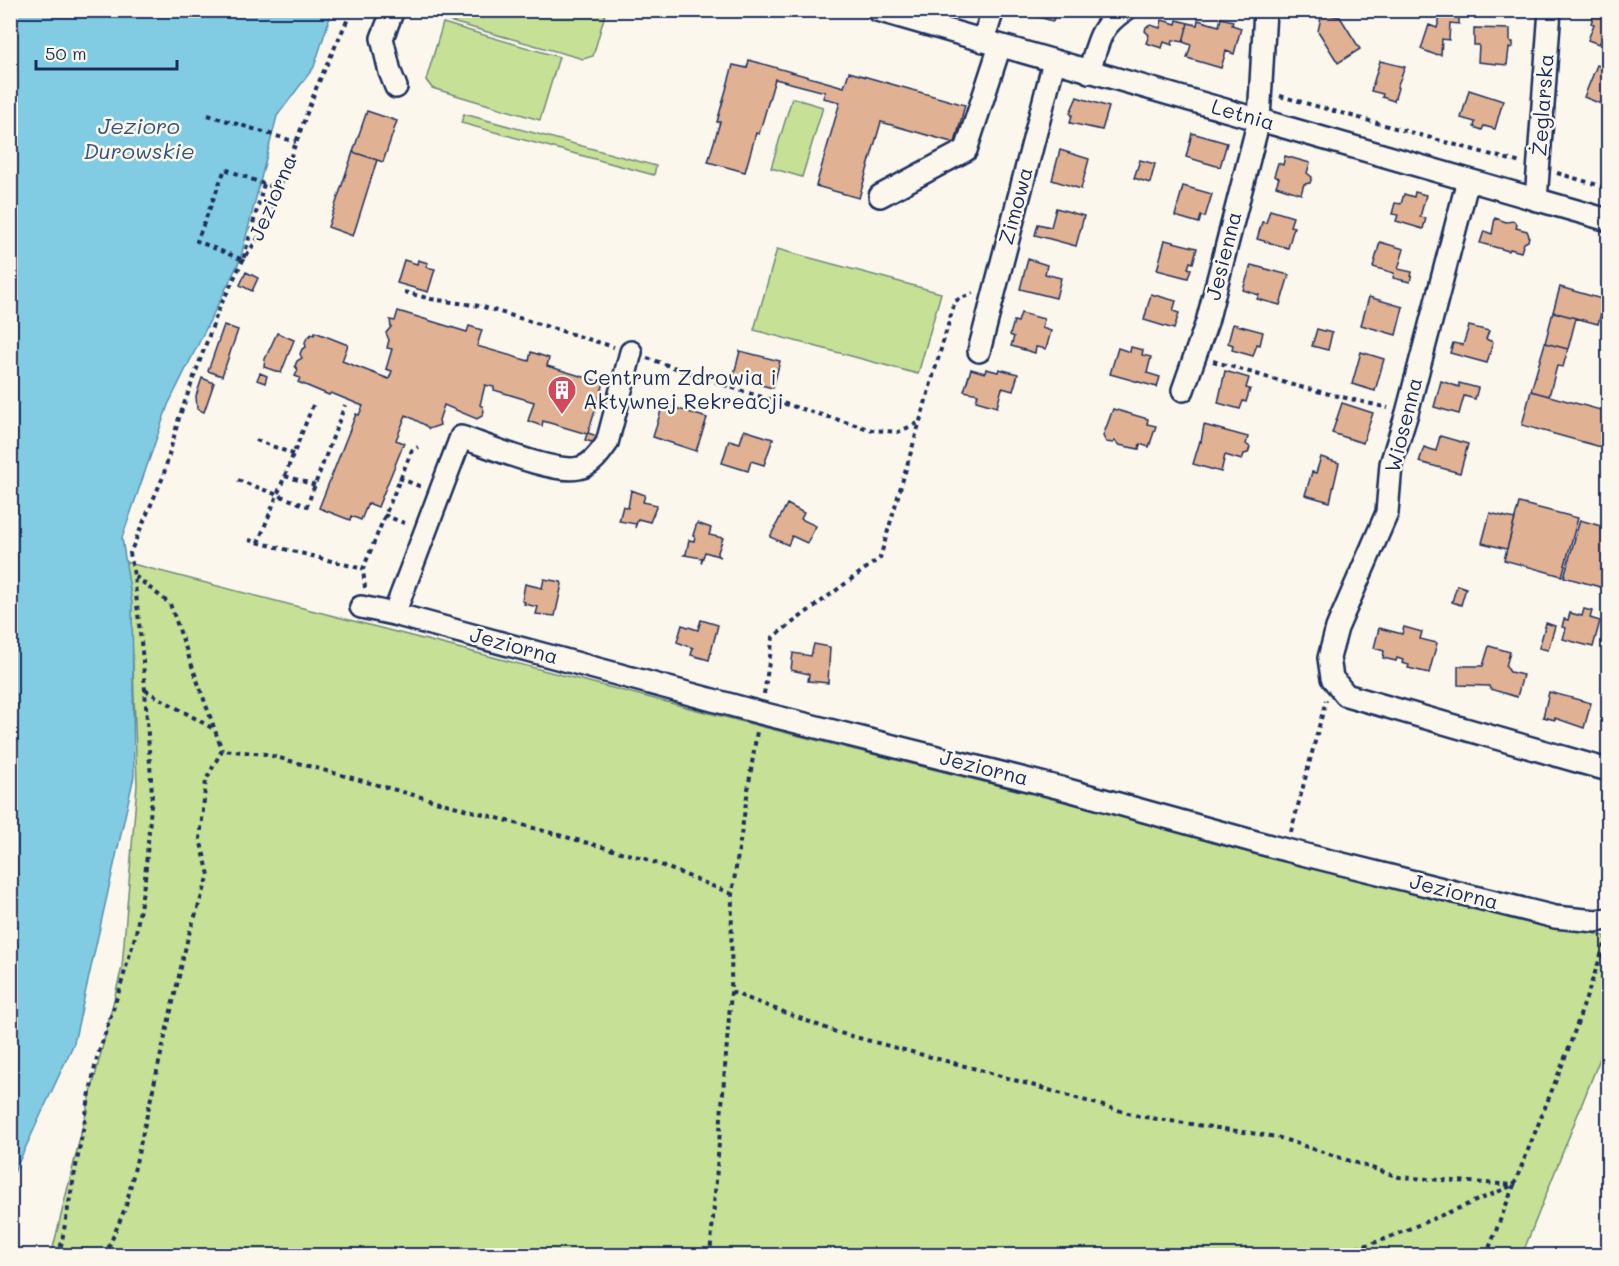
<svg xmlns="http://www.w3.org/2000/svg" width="1619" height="1266" viewBox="0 0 1619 1266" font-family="Mali,sans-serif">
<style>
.green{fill:#c6e096;stroke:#70887a;stroke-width:1.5}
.water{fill:#82cce3;stroke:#598dae;stroke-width:1.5}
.building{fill:#e1b193;stroke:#1b2f5e;stroke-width:1.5}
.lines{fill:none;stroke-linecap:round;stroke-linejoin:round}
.minor-casing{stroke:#1b2f5e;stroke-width:26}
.path{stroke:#1b2f5e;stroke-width:4;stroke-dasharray:4.5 4.5;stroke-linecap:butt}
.minor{stroke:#fbf7ec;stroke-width:21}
.labels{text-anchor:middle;stroke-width:5;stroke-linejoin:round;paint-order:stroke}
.street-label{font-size:21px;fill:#1b2f5e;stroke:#fbf7ec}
.poi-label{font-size:21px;fill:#1b2f5e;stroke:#fbf7ec;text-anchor:start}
.water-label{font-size:22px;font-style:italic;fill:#35567f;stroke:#fbf7ec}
</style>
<rect width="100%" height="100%" fill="#fbf7ec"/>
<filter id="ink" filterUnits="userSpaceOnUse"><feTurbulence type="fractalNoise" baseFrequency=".0167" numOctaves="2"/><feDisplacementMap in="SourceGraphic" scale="12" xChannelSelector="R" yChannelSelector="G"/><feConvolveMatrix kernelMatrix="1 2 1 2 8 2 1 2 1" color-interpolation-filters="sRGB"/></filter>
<g filter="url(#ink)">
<path class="green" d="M447,11V10L606,11L593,56L583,59L445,20Z
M443,23L559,57L540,120L432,88L426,80Z
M792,98L823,107L802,177L771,168Z
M464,114L656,166L654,175L461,123Z
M777,249L941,293L918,374L754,330Z
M125,562L767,728L1608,937V1038L1522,1255L51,1256L122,967L137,785L131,605Z"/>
<path class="water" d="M11,10L332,11L314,67L277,116L240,260L168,405L122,538L132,603L134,776L74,1043L11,1179Z"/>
<path class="building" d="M1025,10H1056L1053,21L1024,13Z
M1441,10H1460L1459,14L1441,13Z
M1596,10H1608V44L1601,41L1599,44L1588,40L1594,24L1591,23Z
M1322,13L1340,17L1360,49L1338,63L1318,31Z
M1441,13L1459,14V24L1450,23L1449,40L1442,39L1441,55L1433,54L1421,49L1429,25L1437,28Z
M1221,18L1233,21L1232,25L1241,28L1234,54L1226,51L1221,68L1187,58L1191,45L1183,42L1188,23L1197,25L1198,20L1219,26Z
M1162,20L1176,24L1177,20L1188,23L1183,42L1173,40L1172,45L1164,42L1162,48L1146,43L1149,35L1145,31L1146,27L1151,25L1160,28Z
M1474,28L1510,29V42H1513V47L1509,48L1507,65L1478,62L1479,45H1474Z
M749,60L844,87L849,72L965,105L955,143L881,122L859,198L816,186L840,102L823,98L825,92L775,79L759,134L756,133L745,172L708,162L720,122H717L733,65L747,68Z
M1380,61L1405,67L1397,87L1398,88L1394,101L1382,97L1383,94L1371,91Z
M1597,65L1608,69V100L1606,106L1584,97Z
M1469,90L1503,101L1495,129L1484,126L1482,130L1474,127L1475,122L1461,118Z
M1077,97L1109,107L1102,130L1070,123L1072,115L1070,113Z
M367,111L397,121L383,162L353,152Z
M1192,133L1227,143L1220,167L1186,157Z
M1060,150L1089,159L1081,189L1052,180Z
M353,152L377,160L353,236L328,227Z
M1285,156L1310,163L1307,173L1312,177L1310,183L1304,184L1301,194L1276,186L1279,178L1274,176L1278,163L1283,165Z
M1140,160L1155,164L1150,183L1134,178Z
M1183,186L1212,194L1205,217L1201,216L1199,223L1175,216Z
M1415,192L1426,195L1420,217L1426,218L1423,229L1396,221L1398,215L1392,214L1395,203L1401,204L1404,194L1414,197Z
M1056,208L1084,216L1076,246L1035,235L1038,224L1051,227Z
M1270,210L1293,217L1290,226L1294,227L1288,248L1257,239L1262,222L1266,223Z
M1495,218L1506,222L1514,221L1517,225L1516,228L1527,231L1529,236L1528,241L1524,243L1521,252L1510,249L1509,251L1480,243L1484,231L1492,234Z
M1165,240L1197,248L1193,263L1190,262L1188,268L1191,269L1188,278L1157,270Z
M1380,242L1404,249L1398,269L1412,272L1410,282L1393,278L1394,273L1373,267Z
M1028,259L1047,265L1045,274L1061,278L1056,298L1020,289Z
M404,260L417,264L418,260L428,263L426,267L435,269L428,292L397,283Z
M1251,265L1289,275L1280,305L1257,299L1259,295L1243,290Z
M246,272L258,278L252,291L240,285Z
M1560,287L1605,300L1598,324L1553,312Z
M1151,294L1176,301L1173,311L1179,313L1174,329L1144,320Z
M1369,297L1403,307L1396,335L1361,325Z
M398,311L467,332L469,326L482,330L477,346L529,361L531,352L549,358L547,366L604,383L588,433L597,436L595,443L585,440L587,434L543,421L542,426L528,421L534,402L494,390V387L485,385L480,405L482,406L484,411L482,416L477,419L444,405L439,420L440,425L429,429L425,425L406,415L396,440L404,443L378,507L368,503L361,520L351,516L350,520L319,508L356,414L359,415L363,406L331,393L329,395L298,382L300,378L295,376L298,370L295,366L297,361L302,358L300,354L302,349L306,347L305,342L307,338L312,334L314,335L315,332L348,345L342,361L389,379L392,371L386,369L392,349L387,348L389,340L386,333L391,327L390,320L395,321Z
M1553,312L1576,318L1568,349L1545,343Z
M1021,313L1044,319L1042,328L1051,331L1046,349L1036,347L1035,353L1011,346L1014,337L1010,335L1014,321L1018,322Z
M1233,324L1263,332L1260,345L1257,344L1253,356L1232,350L1233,345L1228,343Z
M224,325L238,330L222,376L208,371Z
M1469,326L1489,331L1486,339L1493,342L1487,363L1450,353L1453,343L1463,345Z
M1317,329L1332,333L1328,350L1312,346Z
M277,333L294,340L281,373L264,367L265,359Z
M1545,343L1568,349L1563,367L1557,366L1549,396L1531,391Z
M1131,347L1143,350L1142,355L1151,357L1147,373L1160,377L1157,387L1110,374L1118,348L1130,352Z
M740,351L780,361L773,388L733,378Z
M1361,352L1384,359L1375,391L1352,384Z
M971,369L985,373L986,369L998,372L999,369L1018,374L1013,391L1002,388L997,407L976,401L978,394L964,391Z
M1225,371L1249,378L1246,388L1250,389L1246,402L1243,401L1240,409L1218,403Z
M260,373L267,376L265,383L257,380Z
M202,378L214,383L204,412L197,409L196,396Z
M1441,381L1459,387V383L1478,388L1475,399L1464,396L1459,414L1434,407Z
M1531,391L1608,412V449L1522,425Z
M1342,403L1373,413L1363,443L1332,433Z
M663,404L707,418L696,451L653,437Z
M1113,409L1148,419L1147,424L1156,426L1149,447L1140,444L1139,449L1119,445L1115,441L1113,443L1106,442L1103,436Z
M1204,425L1248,437L1246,444L1250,447L1248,453L1244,454L1242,460L1225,455L1221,472L1193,464L1200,441L1201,442Z
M744,430L773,439L764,465L751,461L748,471L722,463L729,440L740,443Z
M1440,436L1468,444L1460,473L1419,462L1424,447L1436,451Z
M1321,457L1339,463L1330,502L1305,495L1312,472L1316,473Z
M631,490L645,495L643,502L657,505L650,522L638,519L635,528L636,524L619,521L623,506L628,508Z
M1519,503L1578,518L1562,576L1504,560Z
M787,504L804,513L801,519L816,526L807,543L792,536L788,545L770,537Z
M1490,513L1515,519L1507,549L1482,543Z
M1580,520L1608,528V571L1604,588L1564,577Z
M697,523L711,528L709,535L723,538L717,555L721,557L705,552L701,563L702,558L684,555L686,554L689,540L694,541L695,536L693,535Z
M1608,571V589L1604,588Z
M544,579L561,582L562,584L555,616L536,614L538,607L524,604L525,602L522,601L525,584L542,588Z
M1457,585L1466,588L1461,605L1452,602Z
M1584,609L1592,611L1590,618L1600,621L1593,647L1563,639L1566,628L1562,627L1564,619L1568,620L1570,613L1582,616Z
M701,620L718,625L709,660L691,655L693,648L677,642L682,625L698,630Z
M1546,623L1555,626L1548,650L1539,648Z
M1404,627L1422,632L1420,639L1437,643L1429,673L1408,668L1409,665L1402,663L1403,660L1397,658L1396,661L1383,658L1384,651L1374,648L1379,628L1402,634Z
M814,644L830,647L828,683L808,681L809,674L791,670L793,653L811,656Z
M1489,646L1510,652L1506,666L1510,672L1523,675L1517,697L1490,689L1489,686L1458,685V666H1483Z
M1549,692L1591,703L1584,728L1555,718V720L1543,717Z"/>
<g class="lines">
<g class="minor-casing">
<path id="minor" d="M393,10L382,38L390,72L396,87
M877,10L1608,220
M983,41L993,10
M1089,72C1098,44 1098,27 1125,10
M1468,180L1407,413L1391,464L1387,513L1337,628L1329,658L1332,678L1346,695L1608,770
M880,196L966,150L1000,46
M1536,200L1550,10
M979,351L1054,62
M1183,390L1207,322L1259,120L1265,10
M361,607L394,614L761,713L1061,788L1274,847L1555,917L1596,921L1608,919
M394,614L461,437C488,446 555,474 579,468C591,466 600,453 607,443L631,352"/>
</g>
<path class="path" d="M1280,96L1521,163
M208,115L296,142
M1557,173L1608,188
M264,184L225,169L197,241L243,260L264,184L279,189
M404,292L431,299L480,306L614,347
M647,358L742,391L872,430L898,432L920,422
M1213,361L1296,386L1388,408
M256,440L293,454
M285,476L315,485
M399,478L424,488
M238,480L307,506L345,405
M384,515L409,525
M249,540L363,569
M258,543L313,405
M135,576L170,604L222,750
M365,588L363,569L412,450L418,447
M145,690L214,729
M764,694L773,637L880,558L955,301L973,293
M1291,832L1326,700
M731,992L836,1032L980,1070L1138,1116L1277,1137L1399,1177L1514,1185L1486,1256
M59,1256L96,1061L120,988L136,933L145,878L152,794L143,661L134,575L130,553L163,477L179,418L218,311L243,260L263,231L317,86L352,10
M105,1256L126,1206L188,937L209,875L200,839L206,780L222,750L265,754L646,859L732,894
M710,1256L731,992L732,894L757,731
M1330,1256L1380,1241L1514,1185L1568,1050L1607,938"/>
<use href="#minor" class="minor"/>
</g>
</g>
<defs>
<g id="building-pin" transform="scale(1.5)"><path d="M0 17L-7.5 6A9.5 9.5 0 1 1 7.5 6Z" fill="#d1495b" stroke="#fbf7ec"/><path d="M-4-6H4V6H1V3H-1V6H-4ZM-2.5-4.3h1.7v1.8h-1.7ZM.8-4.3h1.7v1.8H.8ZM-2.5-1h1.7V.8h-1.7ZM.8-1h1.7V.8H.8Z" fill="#fff"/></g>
</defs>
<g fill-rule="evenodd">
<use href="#building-pin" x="562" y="390"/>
</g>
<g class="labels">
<g class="street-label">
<text transform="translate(1543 105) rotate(-86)" y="7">Żeglarska</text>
<text transform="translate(1243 115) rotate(16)" y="7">Letnia</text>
<text transform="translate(273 198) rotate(-67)" y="7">Jeziorna</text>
<text transform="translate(1016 206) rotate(-75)" y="7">Zimowa</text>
<text transform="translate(1224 256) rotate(-76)" y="7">Jesienna</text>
<text transform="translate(1404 425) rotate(-76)" y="7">Wiosenna</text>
<text transform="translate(514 646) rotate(15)" y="7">Jeziorna</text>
<text transform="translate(984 768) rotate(14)" y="7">Jeziorna</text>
<text transform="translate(1454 892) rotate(14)" y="7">Jeziorna</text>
</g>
<g class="poi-label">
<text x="583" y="385">Centrum Zdrowia i<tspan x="583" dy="24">Aktywnej Rekreacji</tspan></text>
</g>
<g class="water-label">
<text x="139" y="134">Jezioro<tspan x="139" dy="25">Durowskie</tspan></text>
</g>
</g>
<rect width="1619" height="1266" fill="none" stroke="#fbf7ec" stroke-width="36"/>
<rect x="18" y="18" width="1583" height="1230" fill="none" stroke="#1b2f5e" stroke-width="2" filter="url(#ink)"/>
<path d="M36 60v9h141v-9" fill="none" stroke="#1b2f5e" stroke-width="3"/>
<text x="45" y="60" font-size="18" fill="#1b2f5e" stroke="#fbf7ec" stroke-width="4.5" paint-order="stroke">50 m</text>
</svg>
